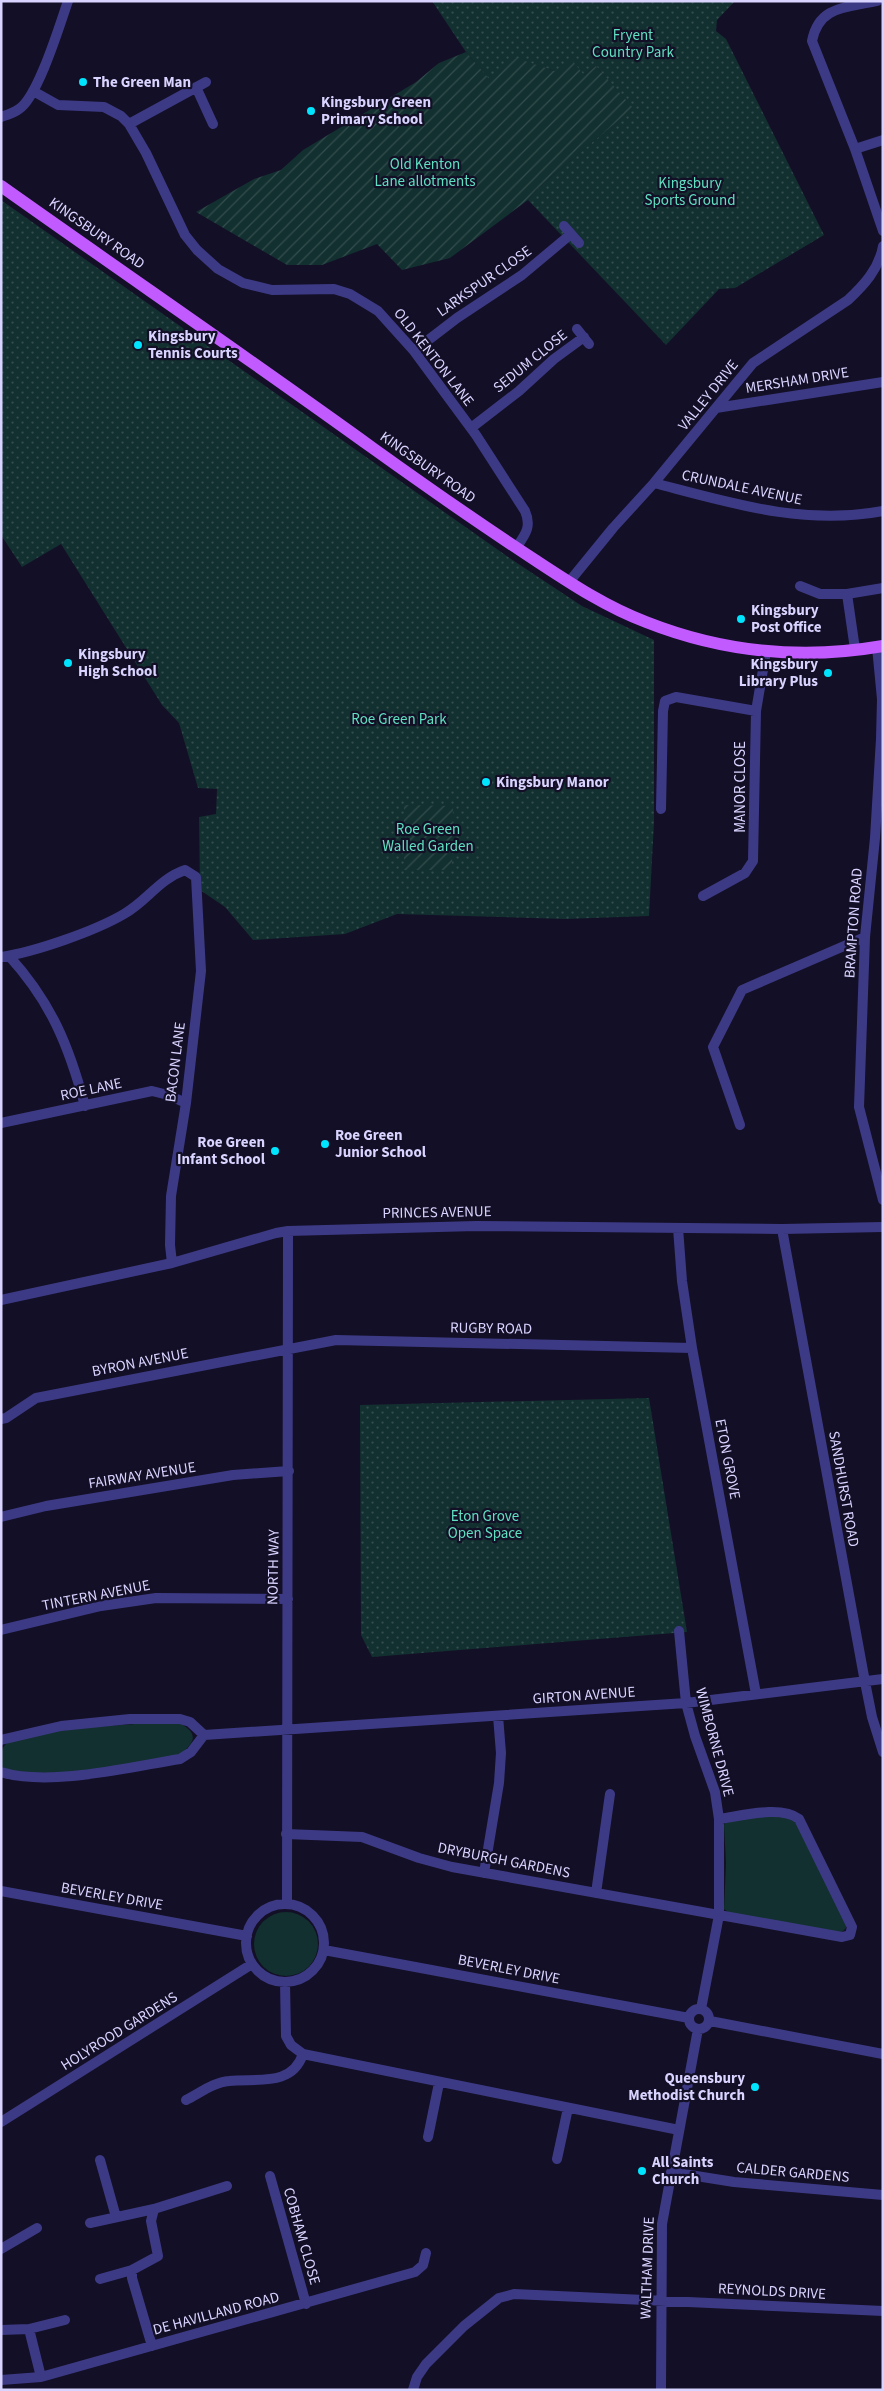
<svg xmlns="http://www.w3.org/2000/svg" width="884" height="2391" viewBox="0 0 884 2391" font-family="'Source Sans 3',sans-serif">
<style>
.grass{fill:#12302f}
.park{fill:url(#park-dots)}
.garden{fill:url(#garden-furrows)}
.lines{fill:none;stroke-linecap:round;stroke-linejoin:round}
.minor{stroke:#3d3a85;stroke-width:10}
.major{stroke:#c25bff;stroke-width:12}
.poi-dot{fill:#00e5ff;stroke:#130f26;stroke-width:2}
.labels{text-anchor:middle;stroke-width:4.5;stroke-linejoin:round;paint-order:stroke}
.park-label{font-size:15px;fill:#5fe0c0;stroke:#130f26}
.poi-label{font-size:15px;font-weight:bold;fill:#d9d4ff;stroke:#130f26;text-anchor:start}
.street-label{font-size:15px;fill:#d9d4ff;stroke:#130f26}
</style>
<defs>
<pattern id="park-dots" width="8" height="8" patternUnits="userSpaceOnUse" patternTransform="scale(1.25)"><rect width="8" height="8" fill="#12302f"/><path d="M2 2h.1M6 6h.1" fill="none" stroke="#344d4e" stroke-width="1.8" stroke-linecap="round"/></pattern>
<pattern id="garden-furrows" width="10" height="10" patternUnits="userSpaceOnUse" patternTransform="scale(1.25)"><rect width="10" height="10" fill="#12302f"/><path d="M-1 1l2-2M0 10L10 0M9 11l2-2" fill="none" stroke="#344d4e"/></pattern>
</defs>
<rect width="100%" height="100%" fill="#130f26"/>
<path class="grass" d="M177,1722C201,1733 195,1744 177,1756C142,1761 27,1785 1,1766C1,1759 0,1749 6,1744C24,1729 149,1723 177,1722Z
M780,1815L794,1821L799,1827L846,1923V1928L841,1933L729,1913L724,1909L726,1863L724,1825L727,1821Z
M254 1944a32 32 0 1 1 64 0a32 32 0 1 1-64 0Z"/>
<path class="park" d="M432,1H735L717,20L716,31L726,39L824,235L735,288L719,289L666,345L528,200L536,190L632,108L596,66L584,75L555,71L516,59L490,81L466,52Z
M1,200L511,559L582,606L654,640V822L649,916L565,919L397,914L345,934L253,940L225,907L200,890L199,817L216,814L217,789L198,788L179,723L162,705L61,544L22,567L1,535Z
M649,1398L687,1632L372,1657L361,1635L360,1405Z"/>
<path class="garden" d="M466,52L490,80L516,58L555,71L571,59L584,75L596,66L633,108L536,190L528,200L450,258L402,270L377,244L322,265H287L196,212L254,179L281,170L303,150L416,82L439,63Z
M404,805L453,806L452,870H404Z"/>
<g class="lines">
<path class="minor" d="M877,1C847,8 819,5 812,41L855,149L883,231
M196,87L213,124
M33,91L58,105L104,107L121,116L129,124L146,153L185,235L197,250L218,269L243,283L272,290L334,289L350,294L378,311L414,351L476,435L525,511C532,527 525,535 516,548
M1,117C7,115 14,113 19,109C38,97 60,24 68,1
M129,124L206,82
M855,149L883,140
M564,226L579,243
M577,329L589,344
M414,351L457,318L522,275L571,234
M716,408L883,382
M471,428L519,391L554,359L584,337
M654,483C731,503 803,526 883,511
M569,582L613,528L654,483L753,363L848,300C864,285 879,269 883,246
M800,586L820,594H847L883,588
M847,594L855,649
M877,647L882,699L881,739L875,838L865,937L859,1107L883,1200
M661,809L663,711L665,701L676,697L756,711
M703,896L745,873L753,861L756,711L766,652
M9,956C51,1002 69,1046 85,1106
M1,957C35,952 95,931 124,914C147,901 159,879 185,870L196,877L201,971L186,1103L171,1196L170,1245L172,1263
M1,1123L152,1091L168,1095L186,1103
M740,1125L713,1047L742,990L865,937
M678,1228L682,1281L692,1348L756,1694
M782,1229L865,1682L872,1717L883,1752
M1,1300L172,1263L276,1233L288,1231L476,1226L782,1229L883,1227
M1,1419L6,1418L36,1398L336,1340L692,1348
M1,1517L46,1506L233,1475L289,1471
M1,1630L101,1606L156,1598L288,1599
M679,1631L686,1703L695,1736L715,1792L719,1819V1915L701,2009
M204,1735L686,1703L883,1679
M1,1740L61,1726L130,1719H180L190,1722L204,1735
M1,1772C49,1787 130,1767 180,1759L191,1752L204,1735
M286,1834L362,1837L419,1858L452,1867L842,1937L850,1935L852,1927L799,1819C781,1805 741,1816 719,1819
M484,1873L499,1783L501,1753L498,1716
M1,1891L247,1936
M596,1893L610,1794
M287,1904L288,1231
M246 1943a39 39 0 1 1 78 0a39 39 0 1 1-78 0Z
M324,1950L689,2018
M285,1982L286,2036L291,2045L303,2054L679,2130
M689 2019a10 10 0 1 1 20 0a10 10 0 1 1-20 0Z
M710,2021L883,2054
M186,2100C200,2093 214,2082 229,2081C257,2078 292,2087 303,2054
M1,2122L252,1964
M428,2137L439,2083
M557,2159L568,2108
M100,2160L116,2217
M671,2172L734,2182L883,2195
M270,2176L306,2304
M90,2223L154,2209
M1,2249L37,2228
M100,2279L132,2270
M29,2329L41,2377
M1,2330L29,2329L65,2320
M152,2346L132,2278V2270L158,2256L151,2221L154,2209L227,2186
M1,2380L41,2377L415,2272L423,2265L426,2253
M413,2390L417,2377L426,2364L464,2326L499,2298L514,2294L883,2311
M661,2390L662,2224L698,2029"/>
<path class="major" d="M1,186C125,274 251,360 374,449C427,487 480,524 535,560C570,583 606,607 646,622C722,652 802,660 883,646"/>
</g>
<g class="poi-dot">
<circle cx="83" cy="82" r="5"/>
<circle cx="311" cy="111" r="5"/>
<circle cx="138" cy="345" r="5"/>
<circle cx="741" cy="619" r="5"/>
<circle cx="68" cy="663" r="5"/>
<circle cx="828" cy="673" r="5"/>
<circle cx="486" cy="782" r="5"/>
<circle cx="325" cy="1144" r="5"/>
<circle cx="275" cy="1151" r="5"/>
<circle cx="755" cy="2087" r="5"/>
<circle cx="642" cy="2171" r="5"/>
</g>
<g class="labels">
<g class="park-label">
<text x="633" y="40">Fryent<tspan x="633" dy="17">Country Park</tspan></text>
<text x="425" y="169">Old Kenton<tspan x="425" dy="17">Lane allotments</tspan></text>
<text x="690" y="188">Kingsbury<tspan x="690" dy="17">Sports Ground</tspan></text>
<text x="399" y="724">Roe Green Park</text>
<text x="428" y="834">Roe Green<tspan x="428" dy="17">Walled Garden</tspan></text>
<text x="485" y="1521">Eton Grove<tspan x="485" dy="17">Open Space</tspan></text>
</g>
<g class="poi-label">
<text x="93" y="87">The Green Man</text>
<text x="321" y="107">Kingsbury Green<tspan x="321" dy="17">Primary School</tspan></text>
<text x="148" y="341">Kingsbury<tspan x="148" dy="17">Tennis Courts</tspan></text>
<text x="751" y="615">Kingsbury<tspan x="751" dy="17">Post Office</tspan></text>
<text x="78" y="659">Kingsbury<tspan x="78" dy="17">High School</tspan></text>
<text x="818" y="669" text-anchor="end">Kingsbury<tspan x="818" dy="17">Library Plus</tspan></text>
<text x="496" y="787">Kingsbury Manor</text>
<text x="335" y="1140">Roe Green<tspan x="335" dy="17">Junior School</tspan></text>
<text x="265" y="1147" text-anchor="end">Roe Green<tspan x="265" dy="17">Infant School</tspan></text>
<text x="745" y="2083" text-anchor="end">Queensbury<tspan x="745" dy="17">Methodist Church</tspan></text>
<text x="652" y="2167">All Saints<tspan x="652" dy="17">Church</tspan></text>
</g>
<g class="street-label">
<text transform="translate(97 233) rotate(35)" y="5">KINGSBURY ROAD</text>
<text transform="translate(484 281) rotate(-35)" y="5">LARKSPUR CLOSE</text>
<text transform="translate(434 357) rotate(52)" y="5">OLD KENTON LANE</text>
<text transform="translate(530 361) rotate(-39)" y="5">SEDUM CLOSE</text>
<text transform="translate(797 380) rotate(-9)" y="5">MERSHAM DRIVE</text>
<text transform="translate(708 395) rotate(-51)" y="5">VALLEY DRIVE</text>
<text transform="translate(428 467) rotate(35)" y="5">KINGSBURY ROAD</text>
<text transform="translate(742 487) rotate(12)" y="5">CRUNDALE AVENUE</text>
<text transform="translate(740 787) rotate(-90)" y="5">MANOR CLOSE</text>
<text transform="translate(853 923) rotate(-86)" y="5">BRAMPTON ROAD</text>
<text transform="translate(175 1062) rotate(-83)" y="5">BACON LANE</text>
<text transform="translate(91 1089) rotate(-12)" y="5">ROE LANE</text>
<text transform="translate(437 1212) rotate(-1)" y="5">PRINCES AVENUE</text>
<text transform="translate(491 1328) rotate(1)" y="5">RUGBY ROAD</text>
<text transform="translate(140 1362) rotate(-11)" y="5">BYRON AVENUE</text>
<text transform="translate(728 1459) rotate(79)" y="5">ETON GROVE</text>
<text transform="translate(142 1475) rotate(-9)" y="5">FAIRWAY AVENUE</text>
<text transform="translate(844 1489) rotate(80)" y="5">SANDHURST ROAD</text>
<text transform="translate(273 1567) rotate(-89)" y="5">NORTH WAY</text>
<text transform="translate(96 1595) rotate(-11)" y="5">TINTERN AVENUE</text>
<text transform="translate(584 1695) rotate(-4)" y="5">GIRTON AVENUE</text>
<text transform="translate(715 1742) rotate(75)" y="5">WIMBORNE DRIVE</text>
<text transform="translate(504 1860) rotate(11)" y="5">DRYBURGH GARDENS</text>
<text transform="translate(112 1896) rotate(10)" y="5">BEVERLEY DRIVE</text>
<text transform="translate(509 1969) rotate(11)" y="5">BEVERLEY DRIVE</text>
<text transform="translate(119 2031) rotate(-32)" y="5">HOLYROOD GARDENS</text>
<text transform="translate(793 2172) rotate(5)" y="5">CALDER GARDENS</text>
<text transform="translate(302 2236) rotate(74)" y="5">COBHAM CLOSE</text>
<text transform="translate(647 2268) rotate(-88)" y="5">WALTHAM DRIVE</text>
<text transform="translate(772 2291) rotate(3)" y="5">REYNOLDS DRIVE</text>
<text transform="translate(216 2313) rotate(-15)" y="5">DE HAVILLAND ROAD</text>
</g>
</g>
<rect width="884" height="2391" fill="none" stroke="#d9d4ff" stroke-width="5"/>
</svg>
